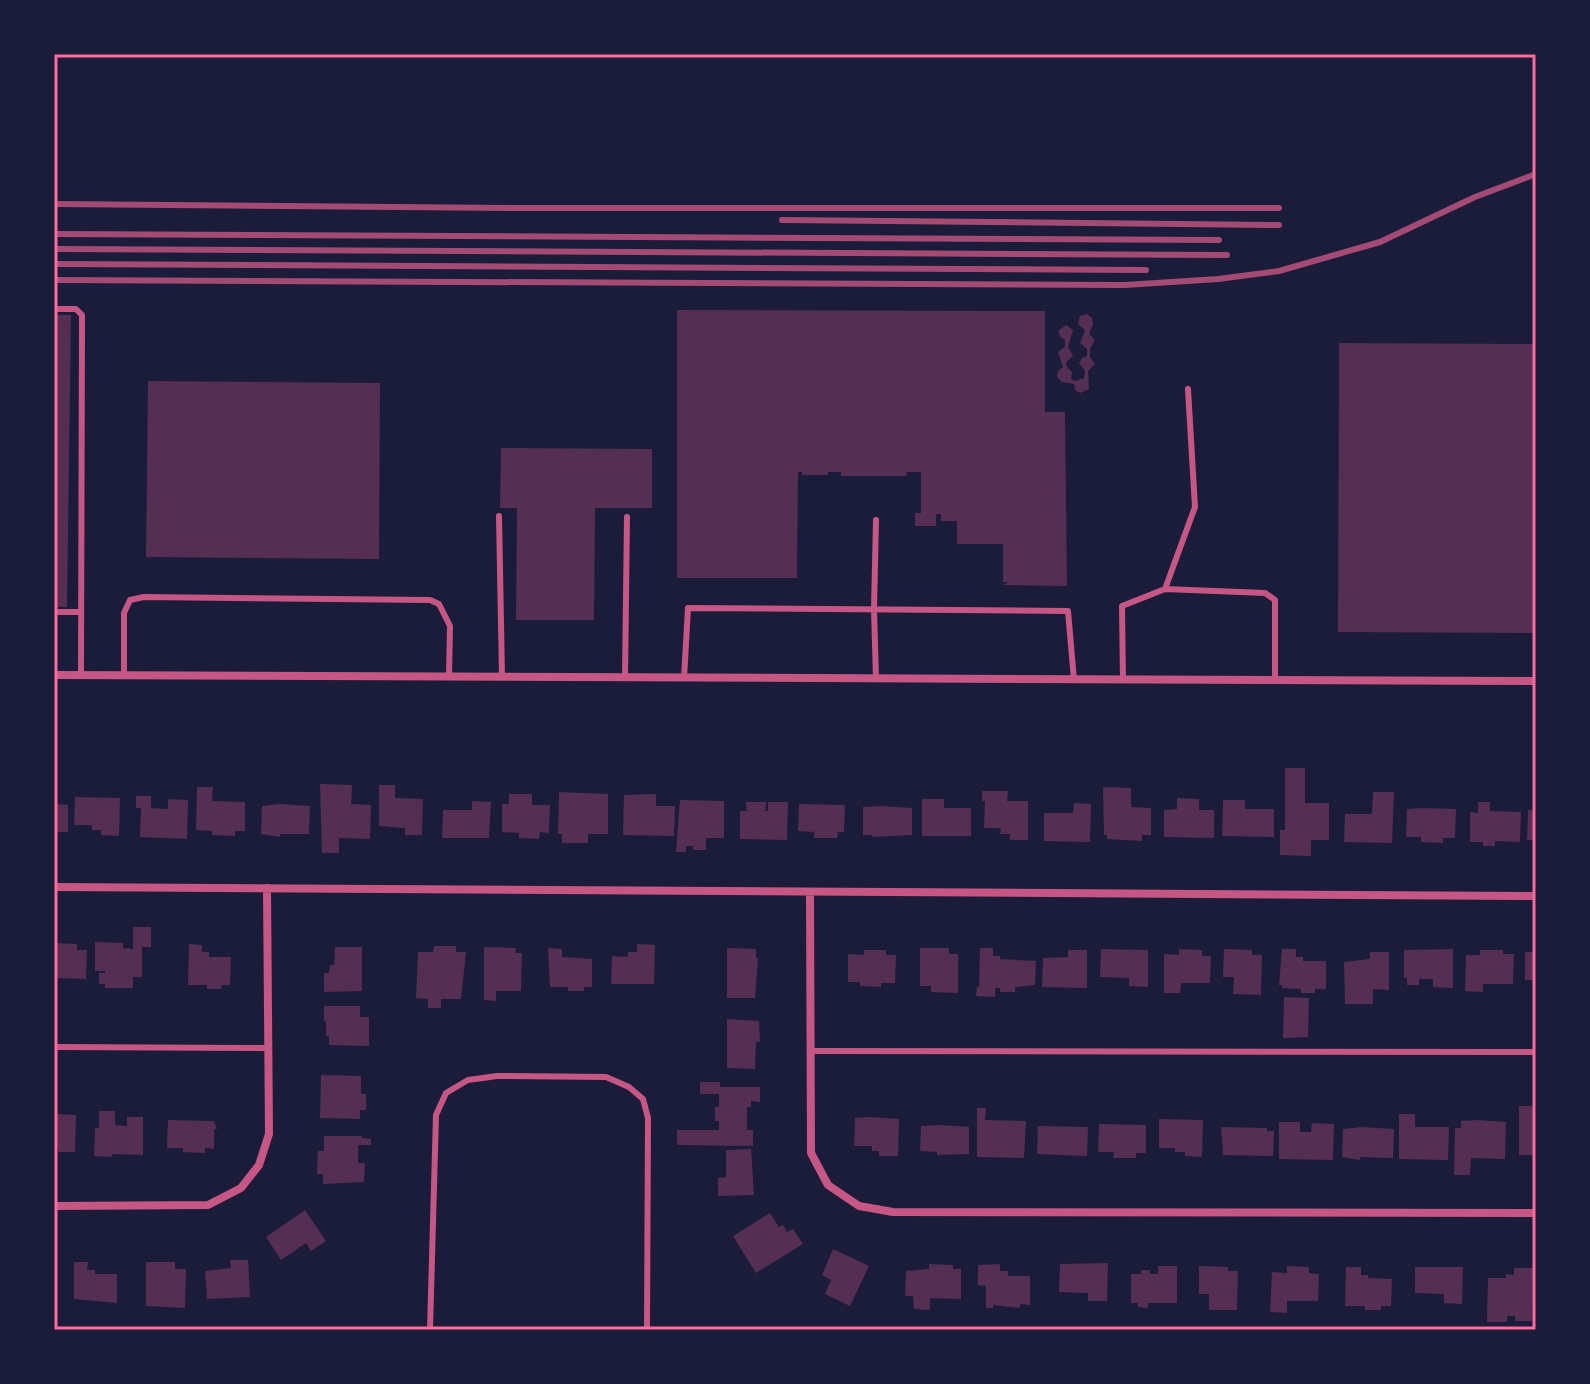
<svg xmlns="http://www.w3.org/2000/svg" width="1590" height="1384" viewBox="0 0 1590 1384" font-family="Barlow,sans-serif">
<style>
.building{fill:#542f53}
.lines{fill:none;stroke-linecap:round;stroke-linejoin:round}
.service{stroke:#c65784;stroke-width:6}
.minor{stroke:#c65784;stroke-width:8}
.rail{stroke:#a44b75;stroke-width:6}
.neatline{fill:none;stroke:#ff6b9d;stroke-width:3}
</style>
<rect width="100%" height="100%" fill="#1b1b3a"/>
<path class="building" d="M677,310L1045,311V412H1065L1067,586L1003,585L1009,582H1003V544H957V521H941V514H936V526H915V513H921V472H907L906,476H841V472H828V475H802V472H798L797,578H677Z
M1087,314L1092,318L1093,324L1089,334L1095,340L1090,349V357L1095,364L1088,371L1089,389L1080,393L1075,390L1074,384L1062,382L1057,377L1058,371L1063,367L1058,352L1065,347V340L1060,337L1058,331L1066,325L1073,330L1068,347L1073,356L1066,362L1067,367L1072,372L1071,379L1075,381L1084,378L1085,371L1079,363L1082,358L1087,356V349L1080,343L1085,330L1078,324L1080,316Z
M54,315H71L67,607H54Z
M1339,343L1536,344V633L1338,632Z
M148,381L380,383L379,559L146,557Z
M501,448L652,449V508H595L594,620H516L517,508H500Z
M1285,768H1305V803H1329V840H1311V856L1280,855V830H1285Z
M320,784L352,785L351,804L371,805L370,839L339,838V853H322Z
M379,785H395V798L423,799L422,835H405V828L379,826Z
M197,787H213L212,801L245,802V831H235V836L212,835V831L196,830Z
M1103,787L1131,788V807L1151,808V835H1142V841L1107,839V835H1104Z
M982,791H1008L1007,801H1028V840H1010V834H1000L1001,828H984L985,801H982Z
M559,792L608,794V834H588V843H562V834H558Z
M1373,792H1394L1392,843L1344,842L1345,814H1372Z
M509,794H532V805H550L549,833L540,832L539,839L519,838V833L502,832V804H509Z
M656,794V806H675L674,836L623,835L624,795Z
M136,796H151V808L168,809V799L188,800L187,839L140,837L141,808H136Z
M75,797L120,798L119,836L101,835V830H92V825H74Z
M1177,798L1199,799V810H1214V838L1164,837V810L1177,809Z
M922,799H944V808H971V836H922Z
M680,800L724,801V838H706V850H693V846H686V852H676Z
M1223,800H1245V809H1274V837L1222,836Z
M472,801L491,802L489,838H442L443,810H472Z
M746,802H766L765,811H768V802H788L787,840L740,839V811H747Z
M1478,802H1490V811L1521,812L1520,842L1495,841V846H1483V842H1470V812L1478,813Z
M1074,803L1091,804L1090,842L1044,841V813H1073Z
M54,804L68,805V832H54Z
M280,804L310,806L309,834H280V837L261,834L262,806Z
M799,804L845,805L844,832H838L837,838H814V832L798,831Z
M881,806L912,808V835L872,837V835H863V807Z
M1422,808L1456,809L1455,838H1443V843L1421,842V837H1406L1407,809Z
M1528,810H1536V840H1527Z
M133,927H151V947H142V977H133V988H105V984H99V973H105V971H95V942L123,943V948L133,949Z
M54,943L77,944V950H87L86,979L54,978Z
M189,944L202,945V952H209V957H231L230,985H222L221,989H207V985H188Z
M637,944L655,945L654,984H611L612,956L628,957V952H637Z
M434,946H456V952H466L461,999H441V1008H428V999L416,998L418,952H433Z
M335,947H362V991L324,992V973H329L330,965H334Z
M484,947L516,948L515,953H522L521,991H496V1001L484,1000Z
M548,948L562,949V957L592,959V987H584V991H568V987H550Z
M727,948L756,949V958H758L755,998H727Z
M920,948H949V954H958V993L931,992V986H920Z
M980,948H993V956H1000V959L1036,961L1035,985L1015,987V992H1000V988H995V997L976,996L977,987H979Z
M1101,949L1148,950V987L1129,986V978L1100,977Z
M1179,949L1202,950V956H1211L1210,983H1181L1180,993H1164V954L1179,955Z
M1224,949L1252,950V955H1262L1261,995L1233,994L1234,977H1223Z
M1282,949H1296V957H1303V961H1326V989H1315V993H1301V989L1282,988V985H1279Z
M1453,949V988L1433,987V979H1419V985H1407V978H1404V950Z
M864,950H886V955H896L895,983H881V987L860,986V982H848V954L864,955Z
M1068,950H1087V988L1042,987L1043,958L1068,957Z
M1480,950H1503V954H1514L1513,984H1483V992L1465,991L1466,955H1480Z
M1370,952H1389V990L1373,989V1004H1345L1344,962L1370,959Z
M1525,952H1536V980H1525Z
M1284,997L1309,998L1308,1037L1283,1038Z
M324,1006H360V1017H369V1046L329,1045V1036H326V1021H324Z
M727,1019L759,1021L760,1042H756L755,1069L727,1068Z
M321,1075L361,1076V1094H366V1110H360V1119L320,1118Z
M700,1082H720V1087H760V1102L751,1101V1107H747V1130H753V1146L677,1145V1130H719V1121H715V1107H719V1094H700Z
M1519,1106H1536V1155H1519Z
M977,1108H986L985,1120L1026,1121L1024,1158L977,1157Z
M99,1111H115V1125L127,1126V1117H143V1155L112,1154V1157L94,1156L95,1128H99Z
M54,1114L76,1115L75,1152H58V1147H54Z
M1399,1114H1415V1127H1449L1448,1160L1399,1159Z
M869,1117L899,1119L898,1156H879V1151H872V1146H854L855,1118Z
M1159,1119L1203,1120L1202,1157L1185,1156V1152H1175V1148H1159Z
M168,1120L214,1121L217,1129H214V1149L205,1148V1153L183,1152V1148H167Z
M1477,1120L1506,1122L1505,1159L1471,1158L1470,1175H1454L1455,1128H1461V1121Z
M1279,1122H1300V1132H1311L1312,1123L1334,1124L1333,1160L1279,1159Z
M1099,1124L1146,1125V1153H1136V1158H1113L1114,1152H1098Z
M941,1125L969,1127V1154L937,1155V1152L920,1151L921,1126Z
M1038,1126L1088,1127L1087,1156L1037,1154Z
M1221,1127L1267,1128V1131H1274L1273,1156L1223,1155Z
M1362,1127L1394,1129L1393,1158L1360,1157V1160L1342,1157L1343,1129Z
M324,1136H362V1138L371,1139V1145H358V1163H365L364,1182L323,1184V1174H317L318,1151H324Z
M751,1149L754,1195L718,1196V1178L726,1177V1150Z
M305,1210L326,1241L311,1251L306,1243L281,1260L266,1237Z
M770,1213L779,1227L783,1225L787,1232L793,1229L803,1244L756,1273L733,1236Z
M833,1249L869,1266L850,1306L825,1294L831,1280L822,1275Z
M230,1260H248L250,1297L207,1299L205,1271L231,1268Z
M74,1262H88L87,1270H95V1274H117V1303L74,1299Z
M146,1262H175V1269H186L185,1308L146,1306Z
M1108,1263L1107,1301H1088V1293L1059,1292L1060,1264Z
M929,1264L953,1265V1269H961V1299L930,1298V1310L914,1309L913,1296H905L906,1271L929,1269Z
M1000,1264V1271H1008V1276H1030V1305L1020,1304V1308L993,1305V1308H986V1286L978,1285V1265Z
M1158,1266H1177V1303H1148V1308L1138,1307V1303H1131V1274H1141V1270H1150V1274H1158Z
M1199,1266L1228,1267V1271H1238L1237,1310H1209V1294H1199Z
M1287,1266L1309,1267V1273L1319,1274L1318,1301H1287V1313L1270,1312L1272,1272L1287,1273Z
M1346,1267H1361V1275H1368V1278L1392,1279L1391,1306H1381V1310H1365V1306H1345Z
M1415,1267H1463L1462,1304L1444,1303V1294L1415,1293Z
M1514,1268H1533L1532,1321H1515V1316H1507V1322H1487L1488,1278H1506V1274L1514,1275Z"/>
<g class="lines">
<path class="service" d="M54,309H76L82,315L81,675
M499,516L502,677
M1165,589L1195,507L1188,389
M54,612H80
M124,675V613L130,600L144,597L430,600L439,604L450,626L449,677
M625,678L627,517
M684,678L688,608L1068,611L1074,680
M876,679L874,609L876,520
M1123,680L1122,606L1165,589L1265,593L1275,600V680
M54,1047L268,1048
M811,1051L1536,1052
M430,1330L436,1115L446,1093L468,1080L497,1076L606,1077L629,1087L643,1099L648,1118L647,1330"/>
<path class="minor" d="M54,675L1536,681
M54,887L1536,896
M810,892L811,1153L828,1185L859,1206L893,1212L1536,1213
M54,1206L208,1205L241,1188L259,1165L269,1134L267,888"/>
<path class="rail" d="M54,204L520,208H1279
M782,220L1279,225
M54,234L1219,240
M54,249L1227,255
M54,264L1146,270
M54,280L1125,285L1218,279L1279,271L1380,242L1475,197L1536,174"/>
</g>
<rect width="1590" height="1384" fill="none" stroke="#1b1b3a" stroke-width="112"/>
<rect x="56" y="56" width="1478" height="1272" class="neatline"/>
</svg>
